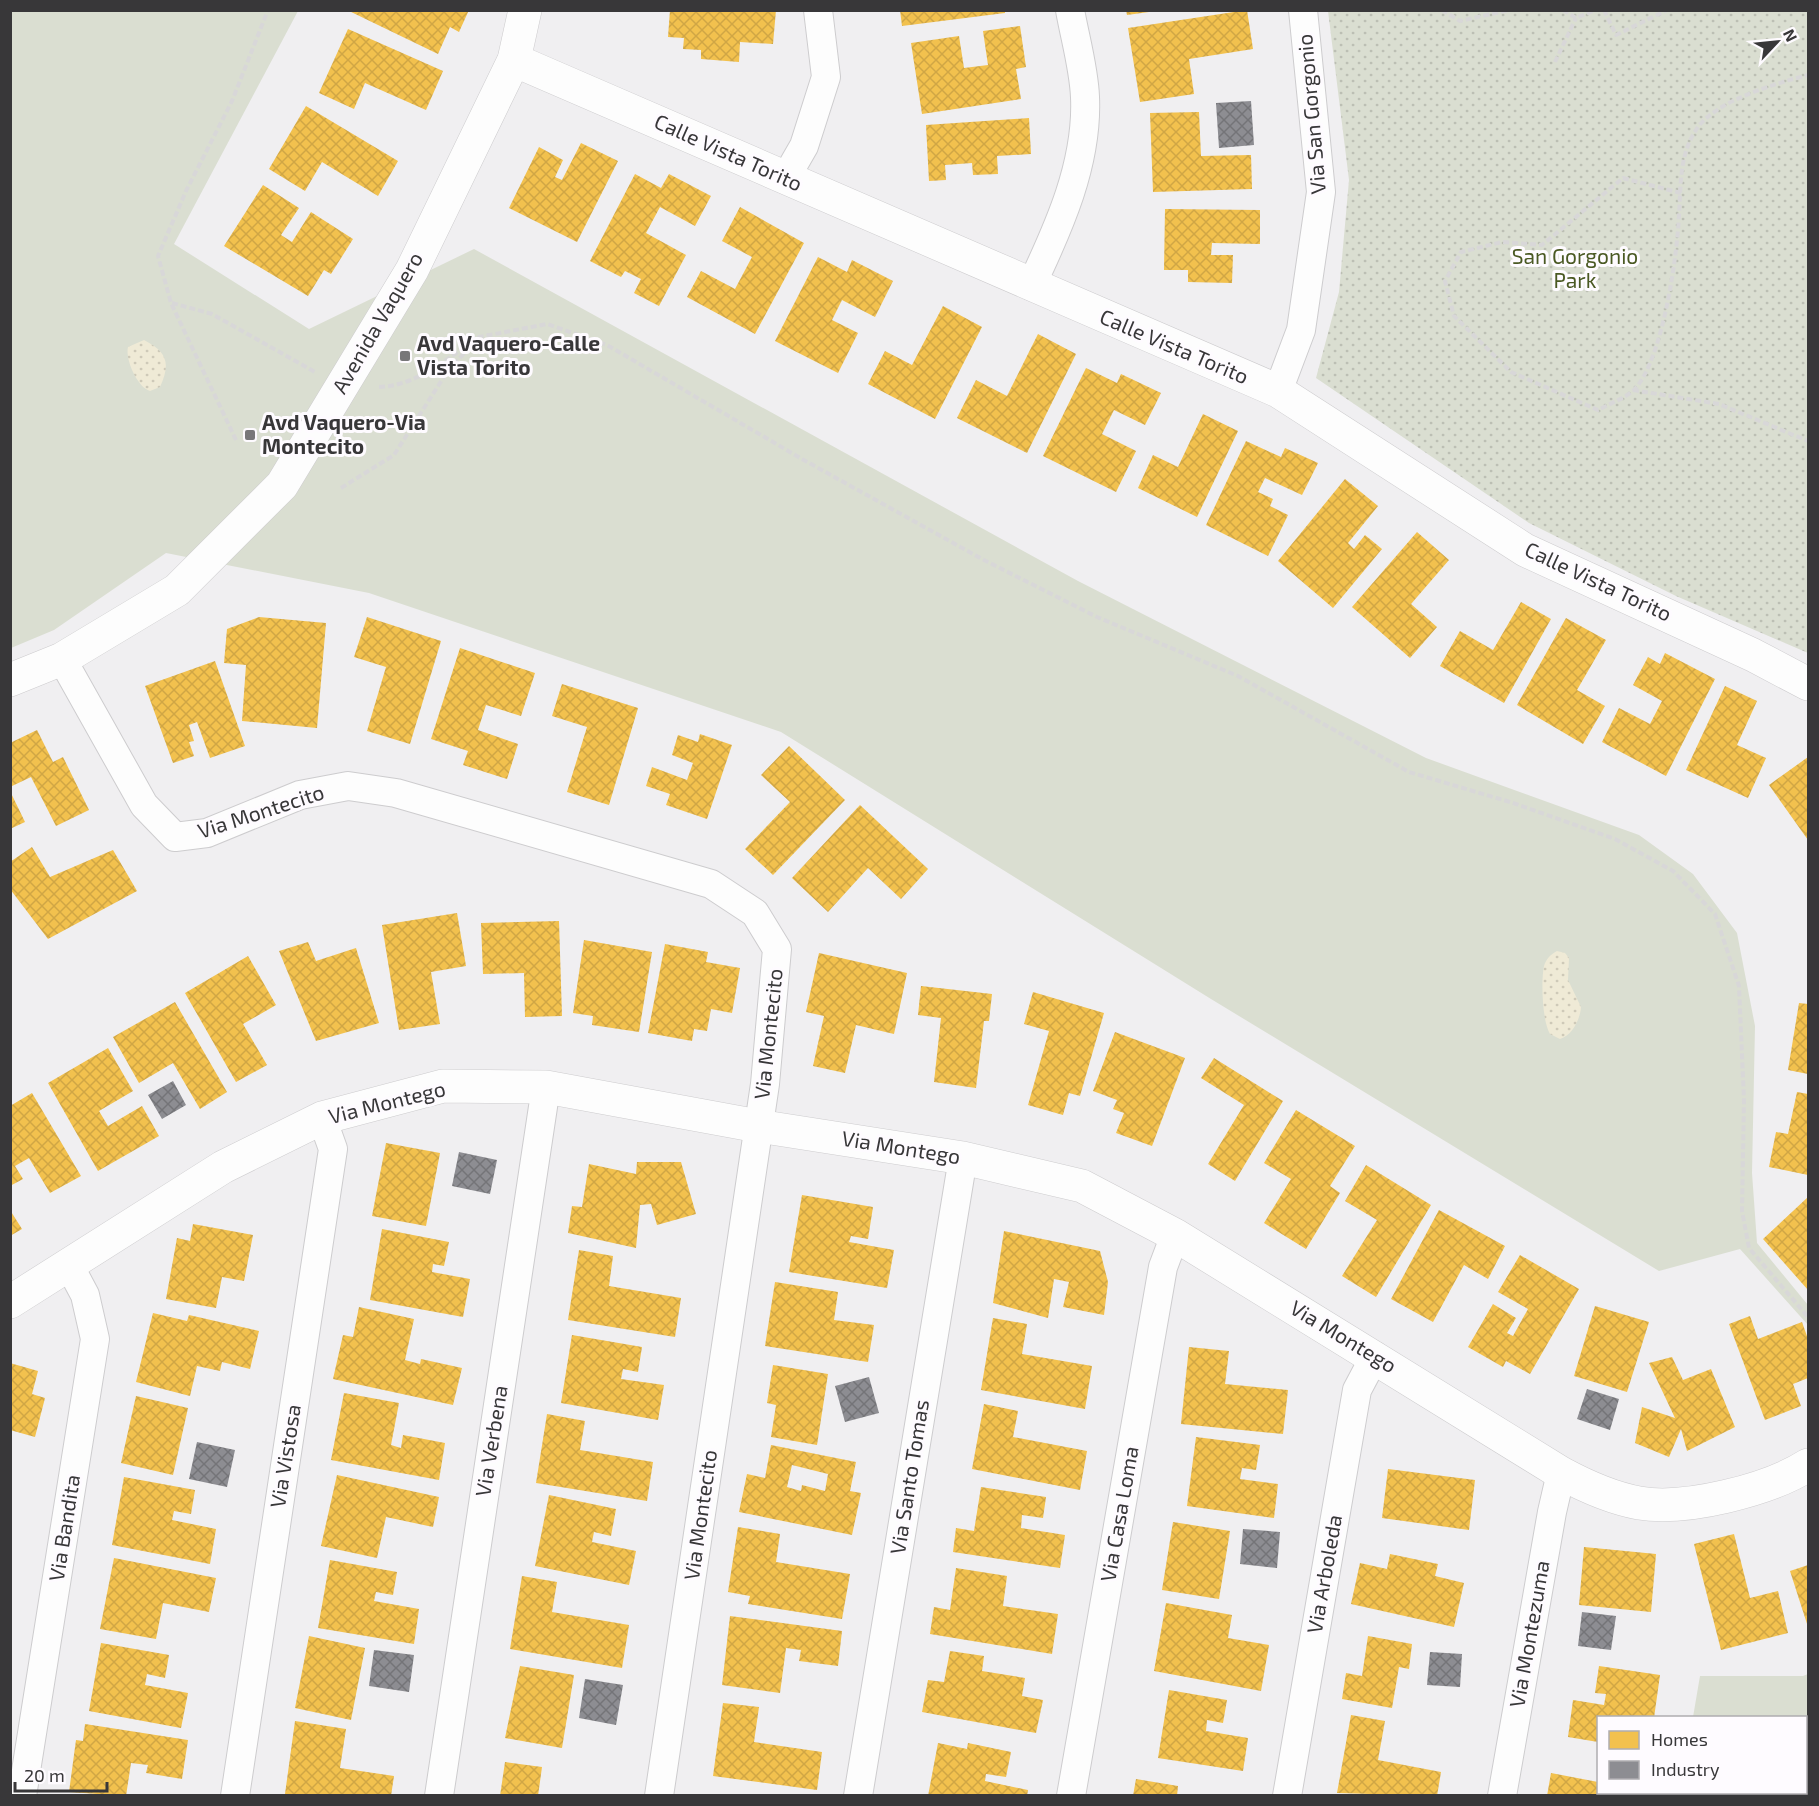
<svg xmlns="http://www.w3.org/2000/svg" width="1819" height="1806" viewBox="0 0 1819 1806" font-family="'Exo 2',sans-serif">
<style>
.grass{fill:#daded1}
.sand{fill:url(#sand-dots)}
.park{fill:url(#park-dots)}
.homes{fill:url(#homes-cross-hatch);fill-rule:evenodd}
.industry{fill:url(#industry-cross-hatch)}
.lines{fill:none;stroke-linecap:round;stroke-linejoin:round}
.minor-casing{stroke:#cdccce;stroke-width:30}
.tertiary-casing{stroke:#cdccce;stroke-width:34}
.secondary-casing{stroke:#cdccce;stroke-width:34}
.path{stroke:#d8d7d8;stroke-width:4;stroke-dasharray:6 3;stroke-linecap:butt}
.minor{stroke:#fdfdfd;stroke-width:28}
.tertiary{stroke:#fdfdfd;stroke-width:33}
.secondary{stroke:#fdfdfd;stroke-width:33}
.poi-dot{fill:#787779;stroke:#fefbff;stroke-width:2}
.labels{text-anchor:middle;stroke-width:6;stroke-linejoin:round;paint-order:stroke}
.street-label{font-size:21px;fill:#383739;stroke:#fefbff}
.park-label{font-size:21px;fill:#4a5923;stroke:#fefbff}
.poi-label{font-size:21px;font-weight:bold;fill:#383739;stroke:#fefbff;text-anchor:start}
</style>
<defs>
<pattern id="sand-dots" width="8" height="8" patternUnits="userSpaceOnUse" patternTransform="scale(1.5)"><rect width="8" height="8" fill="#efead6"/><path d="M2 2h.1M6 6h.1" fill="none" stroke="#cec9b8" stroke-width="1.8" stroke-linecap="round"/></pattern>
<pattern id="park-dots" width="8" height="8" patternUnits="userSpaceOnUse" patternTransform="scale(1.5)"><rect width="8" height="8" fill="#daded1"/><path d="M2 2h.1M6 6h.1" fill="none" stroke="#bcbfb4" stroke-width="1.8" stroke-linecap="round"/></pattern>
<pattern id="homes-cross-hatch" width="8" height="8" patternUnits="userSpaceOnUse" patternTransform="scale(1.5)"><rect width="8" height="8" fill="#f2c14e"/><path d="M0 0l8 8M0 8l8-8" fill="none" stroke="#d0a645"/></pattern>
<pattern id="industry-cross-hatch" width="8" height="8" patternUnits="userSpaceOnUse" patternTransform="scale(1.5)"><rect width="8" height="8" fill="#8d8d92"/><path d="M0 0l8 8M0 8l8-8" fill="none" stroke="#747478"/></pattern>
</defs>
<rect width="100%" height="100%" fill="#f0eff1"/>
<path class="grass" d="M11,11H298L174,244L309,329L474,249L1078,581L1426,758L1639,835L1693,874L1737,933L1755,1026L1752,1173L1757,1243L1808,1305V1325L1740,1249L1659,1271L1211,999L781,732L369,593L166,553L54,630L11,648Z
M1808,1674V1795H1679L1680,1792H1806V1718L1693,1717L1700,1676H1803Z"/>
<path class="sand" d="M144,340C167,352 171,363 160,387L150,391C137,387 125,359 128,347Z
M1557,951L1565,953L1569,958L1568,980L1581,1007C1580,1019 1573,1035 1560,1039L1550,1034C1542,1021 1541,980 1544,966C1546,959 1551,954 1557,951Z"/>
<path class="park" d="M1328,11H1808V653L1676,596L1529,523L1316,378L1339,292L1349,180Z"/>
<path class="homes" d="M347,10H469L459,32L450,27L438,54Z
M670,10H776L773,44L740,42L739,62L701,59V50L683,49L684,38L668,37Z
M900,10H1005V13L902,26Z
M1126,10H1148L1149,12L1127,15Z
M1247,10L1253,49L1189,59L1194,94L1140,102L1128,28Z
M1020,26L1026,67L1016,69L1021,99L922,114L911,43L959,36L964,68L988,65L983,31Z
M348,29L443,71L426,110L365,83L354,109L319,93Z
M306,106L398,161L378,196L322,162L305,191L269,169Z
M1199,112L1201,156L1251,155L1252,189L1153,192L1150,113Z
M1029,118L1031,154L997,156L998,174L973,175L972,163L945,165L946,180L929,181L926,125Z
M581,143L618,161L577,242L509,208L539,147L563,160L555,177L562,180Z
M635,174L661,188L669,174L711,196L695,226L660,207L646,233L686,255L659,306L634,293L641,279L625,271L621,277L590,261Z
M263,185L299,208L281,235L292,242L311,212L353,239L331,274L324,270L308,296L224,246Z
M740,207L804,243L755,334L687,297L701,271L735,289L752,257L722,241Z
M1165,209L1260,210V244L1212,243L1211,255H1233L1232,283L1188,282V270H1164Z
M818,257L847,272L852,260L893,281L875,317L842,300L832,320L858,333L838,373L775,341Z
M943,306L982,327L935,419L868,384L885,351L912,365Z
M1038,334L1076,354L1027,453L957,418L976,380L1007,396Z
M1086,368L1117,383L1121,374L1161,393L1145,425L1114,410L1102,434L1136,451L1116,492L1043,456Z
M1203,414L1238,431L1197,517L1138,488L1153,455L1178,467Z
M1246,441L1281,457L1285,448L1318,463L1302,495L1265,478L1258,492L1273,499L1270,506L1288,515L1268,556L1206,525Z
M1345,479L1378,506L1348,543L1354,549L1365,535L1382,549L1333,608L1278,561Z
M1417,532L1449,560L1411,604L1437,627L1410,658L1352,607Z
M1521,602L1551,619L1504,703L1440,666L1460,631L1493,650Z
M259,617L326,623L317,728L242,721L246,665L224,663L227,629Z
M367,617L441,641L410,744L367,731L386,667L354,657Z
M1566,618L1606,640L1577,690L1605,706L1583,744L1517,705Z
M460,648L535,673L521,716L486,705L478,730L518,744L507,779L463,765L468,751L431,739Z
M1665,653L1715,679L1666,776L1602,742L1619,708L1650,724L1662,701L1633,685L1648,657L1660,664Z
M215,661L245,746L210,758L197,722L189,725L194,741L189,742L194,756L173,763L145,686Z
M562,684L638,708L609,805L567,792L587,727L552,716Z
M1725,686L1757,701L1737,745L1766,758L1748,798L1686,770Z
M37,730L53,762L63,757L89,810L56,826L31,777L10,787V743Z
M700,734L732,745L707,819L666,805L670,794L646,786L652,767L687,780L693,763L672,755L678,735L698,742Z
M789,746L845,800L773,875L745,849L790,802L761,775Z
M1808,757V840L1769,785Z
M10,791L25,822L10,829Z
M860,805L928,869L901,899L868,868L828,912L792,878Z
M32,847L50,877L113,850L137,891L48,939L10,889V862Z
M457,913L466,966L431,972L440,1024L399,1030L382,925Z
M559,921L562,1016L525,1017L524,973L483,974L481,923Z
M584,940L652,952L639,1032L592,1025L593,1016L573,1013Z
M308,942L316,961L356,948L379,1023L316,1041L279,951Z
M665,944L708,952L706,962L740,968L732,1013L711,1009L707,1031L694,1029L692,1041L648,1033Z
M819,953L907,973L894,1034L856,1025L845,1073L813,1066L824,1016L806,1012Z
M248,956L276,1005L243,1024L267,1065L236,1082L185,993Z
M921,986L992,994L989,1021H984L976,1088L934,1082L941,1018L918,1015Z
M1033,992L1104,1013L1080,1096L1069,1093L1063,1115L1028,1105L1049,1031L1024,1024Z
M175,1002L227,1092L200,1109L173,1063L139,1083L113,1037Z
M1799,1003L1808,1004V1074L1788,1070Z
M1115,1032L1185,1058L1152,1146L1116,1133L1124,1113L1113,1109L1117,1100L1093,1091Z
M108,1048L133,1091L99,1111L108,1126L142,1106L159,1136L98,1171L48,1083Z
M1214,1058L1283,1101L1235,1181L1208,1164L1244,1105L1201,1078Z
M1797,1092L1808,1094V1175L1769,1167L1776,1132L1788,1134Z
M32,1093L81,1176L50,1193L29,1158L15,1166L23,1179L10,1186V1106Z
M1296,1110L1355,1146L1330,1186L1340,1193L1306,1249L1264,1223L1291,1179L1264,1163Z
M386,1143L440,1153L426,1226L372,1216Z
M637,1162H681L696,1214L657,1225L651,1204L640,1205L636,1248L568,1233L572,1206L582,1207L589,1164L636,1174Z
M1366,1165L1431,1205L1376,1297L1342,1276L1377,1220L1345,1201Z
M802,1195L873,1207L868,1239L851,1236L849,1242L894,1250L887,1288L789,1272Z
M1808,1197V1290L1763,1239Z
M10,1210L22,1229L10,1236Z
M1439,1210L1505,1246L1488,1279L1464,1265L1433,1322L1391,1299Z
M193,1224L253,1235L244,1281L222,1277L216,1308L166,1299L177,1238L190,1241Z
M382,1229L449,1242L444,1266L433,1264L432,1272L470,1279L463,1317L370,1300Z
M1004,1231L1100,1251L1108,1282L1104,1315L1063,1307L1069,1282L1054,1279L1048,1318L993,1303Z
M579,1250L613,1256L609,1286L681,1298L675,1337L568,1320Z
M1520,1255L1579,1289L1530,1374L1506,1361L1503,1367L1468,1347L1493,1304L1516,1318L1507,1333L1513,1336L1528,1309L1498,1292Z
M775,1282L838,1292L834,1320L874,1325L868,1362L765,1346Z
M1595,1306L1649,1322L1627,1392L1574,1376Z
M359,1307L414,1319L405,1360L420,1364L421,1359L462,1368L453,1405L333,1379L343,1335L353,1337Z
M153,1313L187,1321L189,1315L259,1331L250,1369L222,1362L220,1371L197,1366L190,1396L136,1382Z
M1750,1316L1758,1339L1802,1322L1808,1339V1378L1793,1384L1801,1406L1765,1420L1729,1324Z
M993,1318L1027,1324L1022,1354L1092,1366L1085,1409L981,1390Z
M572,1335L642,1347L638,1372L623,1369L621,1379L664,1385L658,1420L561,1403Z
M1189,1347L1229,1351L1225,1384L1288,1390L1283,1434L1181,1424Z
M1672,1357L1683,1380L1711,1369L1735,1427L1687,1451L1681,1429L1669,1457L1635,1443L1642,1407L1675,1418L1649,1363Z
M10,1363L38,1371L32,1394L45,1398L35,1437L10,1430Z
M773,1365L828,1374L817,1445L771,1437L776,1405L767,1403Z
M344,1393L399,1403L391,1445L401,1448L403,1435L445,1443L439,1480L331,1460Z
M136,1396L188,1408L173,1475L121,1463Z
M984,1404L1018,1411L1013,1437L1087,1451L1080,1490L972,1469Z
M547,1414L585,1421L580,1450L653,1462L647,1501L536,1483Z
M1196,1437L1260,1445L1256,1470L1242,1468L1240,1479L1278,1484L1274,1518L1187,1506Z
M771,1445L856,1462L850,1491L861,1493L852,1535L739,1512L747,1474L765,1478ZM792,1465L828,1474L825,1491L802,1485L801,1491L787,1487Z
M1388,1469L1475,1480L1469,1530L1382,1518Z
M337,1475L439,1497L433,1527L386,1517L377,1558L321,1546Z
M124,1477L195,1490L191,1514L174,1511L172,1520L216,1529L210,1564L112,1545Z
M981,1487L1046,1497L1043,1518L1022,1515L1021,1528L1065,1535L1060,1568L953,1552L956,1528L974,1531Z
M549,1495L616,1509L611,1536L594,1532L592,1542L636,1551L629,1585L535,1566Z
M1173,1522L1230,1531L1219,1599L1162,1590Z
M738,1527L780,1534L776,1562L850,1574L842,1619L748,1604L750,1596L728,1592Z
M1734,1534L1750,1598L1778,1591L1788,1633L1721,1650L1694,1544Z
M1584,1547L1656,1554L1651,1612L1579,1605Z
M1390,1554L1438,1564L1435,1576L1464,1583L1454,1627L1351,1604L1360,1563L1387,1569Z
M114,1558L216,1578L209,1612L163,1603L156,1639L100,1629Z
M330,1560L397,1572L393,1595L376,1592L374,1601L419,1609L414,1644L318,1628Z
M1808,1565V1627L1790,1571Z
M956,1568L1007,1576L1003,1606L1058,1614L1052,1654L930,1634L934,1607L950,1610Z
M522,1576L557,1582L552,1612L629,1625L622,1668L510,1649Z
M1166,1603L1232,1615L1228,1638L1269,1645L1261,1691L1154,1671Z
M730,1616L842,1631L838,1666L799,1661L801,1650L786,1648L780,1693L722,1685Z
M309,1636L365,1648L351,1720L295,1708Z
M1368,1636L1412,1644L1409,1669L1399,1667L1392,1708L1342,1699L1346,1673L1362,1676Z
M101,1643L169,1655L165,1678L147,1674L145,1685L188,1693L181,1728L89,1711Z
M950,1651L984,1656L982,1671L1025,1678L1022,1696L1043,1700L1036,1733L922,1712L928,1680L944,1682Z
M520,1666L574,1675L562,1748L505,1738Z
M1599,1666L1660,1675L1654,1718H1598V1742L1568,1737L1573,1700L1604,1705L1606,1694L1595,1693Z
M1169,1690L1227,1700L1223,1723L1207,1720L1206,1731L1248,1738L1243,1771L1158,1758Z
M723,1703L759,1707L754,1742L822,1752L817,1790L713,1776Z
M1351,1715L1385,1721L1378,1760L1441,1772L1437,1796L1337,1793Z
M295,1721L346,1729L340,1768L394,1776L391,1796L285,1794Z
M85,1724L188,1740L182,1779L146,1773L148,1765L131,1763L126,1796L69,1792L76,1740L83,1741Z
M938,1743L967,1749L968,1743L1011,1752L1006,1777L986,1774L985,1781L1028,1790L1027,1796H928Z
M505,1762L542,1767L538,1796H500Z
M1551,1773L1598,1782V1792H1652V1796H1547Z
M1136,1779L1178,1786L1177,1796H1133Z"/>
<path class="industry" d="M1251,101L1254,145L1219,148L1216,103Z
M173,1081L186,1105L162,1119L148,1095Z
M459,1152L497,1160L490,1194L452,1186Z
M869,1377L879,1413L845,1422L835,1386Z
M1587,1389L1619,1399L1610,1430L1577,1419Z
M197,1442L235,1450L227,1487L189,1479Z
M1243,1529L1280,1532L1277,1568L1240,1564Z
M1582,1612L1616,1616L1611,1650L1578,1646Z
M374,1650L414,1655L409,1692L369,1686Z
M1430,1652L1462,1654L1460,1687L1427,1685Z
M585,1679L623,1685L616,1725L579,1718Z"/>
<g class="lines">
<g class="minor-casing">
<path id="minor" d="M785,179L804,146L826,77L818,10
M1031,286C1059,227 1088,163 1085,97C1084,69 1075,38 1070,10
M1278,391L1301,330L1321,192L1303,10
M62,659L144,805L175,837L207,833L300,795L348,786L396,793L711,884L755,913L777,949L765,1084L659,1796
M22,1796L95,1339L85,1295L69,1265
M235,1796L333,1149L322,1118
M439,1796L546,1087
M858,1796L963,1158
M1071,1796L1163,1267L1175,1235
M1287,1796L1357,1390L1375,1356
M1502,1796L1552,1512L1561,1473"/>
</g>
<g class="tertiary-casing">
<path id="tertiary" d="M514,60L1278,391L1525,550L1753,655L1808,684
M10,1302L223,1167L322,1118L443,1086L546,1087L758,1126L963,1158L1082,1186L1175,1235L1561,1473C1585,1486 1612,1498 1639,1503C1685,1511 1769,1490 1808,1465"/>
</g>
<g class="secondary-casing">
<path id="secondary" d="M10,680L62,659L177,590L282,485L412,270L514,60L525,10"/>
</g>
<path class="path" d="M1442,10L1460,21L1509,10
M1563,10L1576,18L1595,10
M1604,10L1616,35L1667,10
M1555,62L1576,18
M1681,193L1623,178L1542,245L1502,242L1461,252L1445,281L1454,316L1511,372L1598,410C1609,404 1625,398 1634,390C1663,359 1677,257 1679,215C1681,184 1679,153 1698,127C1718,100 1777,83 1808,75
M172,303L212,314L315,372
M379,387C415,386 444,361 473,341
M1633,390L1719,404L1808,441
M236,440L171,303L158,256L186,191L232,101L268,10
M341,488L394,455L447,372L479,337L547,324L607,345L802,459L982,559L1097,617L1238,676L1409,772L1510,802L1615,839L1673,871L1715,914L1739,986L1744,1100L1742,1211L1749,1248L1808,1317"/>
<use href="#minor" class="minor"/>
<use href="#tertiary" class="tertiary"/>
<use href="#secondary" class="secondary"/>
</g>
<g class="poi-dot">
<rect x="399" y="350" width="12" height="12" rx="3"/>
<rect x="244" y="429" width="12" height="12" rx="3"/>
</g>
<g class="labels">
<g class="street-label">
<text transform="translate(1312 114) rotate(-95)" y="7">Via San Gorgonio</text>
<text transform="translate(728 153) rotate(24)" y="7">Calle Vista Torito</text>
<text transform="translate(378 323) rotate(-60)" y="7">Avenida Vaquero</text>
<text transform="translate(1174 347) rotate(23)" y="7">Calle Vista Torito</text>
<text transform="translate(1598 582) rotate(25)" y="7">Calle Vista Torito</text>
<text transform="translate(261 812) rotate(-18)" y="7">Via Montecito</text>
<text transform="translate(769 1034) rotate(-84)" y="7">Via Montecito</text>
<text transform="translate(387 1103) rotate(-14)" y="7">Via Montego</text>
<text transform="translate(901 1148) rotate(9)" y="7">Via Montego</text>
<text transform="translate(1343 1337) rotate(31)" y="7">Via Montego</text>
<text transform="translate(492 1441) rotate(-81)" y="7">Via Verbena</text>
<text transform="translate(286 1456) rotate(-81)" y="7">Via Vistosa</text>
<text transform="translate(910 1477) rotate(-81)" y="7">Via Santo Tomas</text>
<text transform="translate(1120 1514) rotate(-80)" y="7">Via Casa Loma</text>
<text transform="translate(701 1515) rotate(-82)" y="7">Via Montecito</text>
<text transform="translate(65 1528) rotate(-81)" y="7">Via Bandita</text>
<text transform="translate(1325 1574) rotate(-80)" y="7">Via Arboleda</text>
<text transform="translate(1530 1634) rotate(-80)" y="7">Via Montezuma</text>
</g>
<g class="park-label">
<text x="1575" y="264">San Gorgonio<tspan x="1575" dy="24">Park</tspan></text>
</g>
<g class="poi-label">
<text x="417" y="351">Avd Vaquero-Calle<tspan x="417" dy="24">Vista Torito</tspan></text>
<text x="262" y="430">Avd Vaquero-Via<tspan x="262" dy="24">Montecito</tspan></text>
</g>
</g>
<rect width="1819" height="1806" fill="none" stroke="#383739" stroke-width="24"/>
<rect x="1597" y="1716" width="210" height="78" fill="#fefbff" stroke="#afadb0" stroke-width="1.5"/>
<rect x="1609" y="1731" width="30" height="18" fill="#f2c14e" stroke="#afadb0" stroke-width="1.5"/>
<text x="1651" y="1746" font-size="18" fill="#383739">Homes</text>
<rect x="1609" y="1761" width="30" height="18" fill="#8d8d92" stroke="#afadb0" stroke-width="1.5"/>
<text x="1651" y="1776" font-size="18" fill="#383739">Industry</text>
<g transform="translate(1777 42) rotate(64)" stroke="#fefbff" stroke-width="4.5" paint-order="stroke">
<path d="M0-4.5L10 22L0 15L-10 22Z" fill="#383739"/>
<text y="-9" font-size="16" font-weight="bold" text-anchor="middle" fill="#383739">N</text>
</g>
<path d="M15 1782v9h92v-9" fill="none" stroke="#383739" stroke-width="3"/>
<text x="24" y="1782" font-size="18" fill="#383739" stroke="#fefbff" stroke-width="4.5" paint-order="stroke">20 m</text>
</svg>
